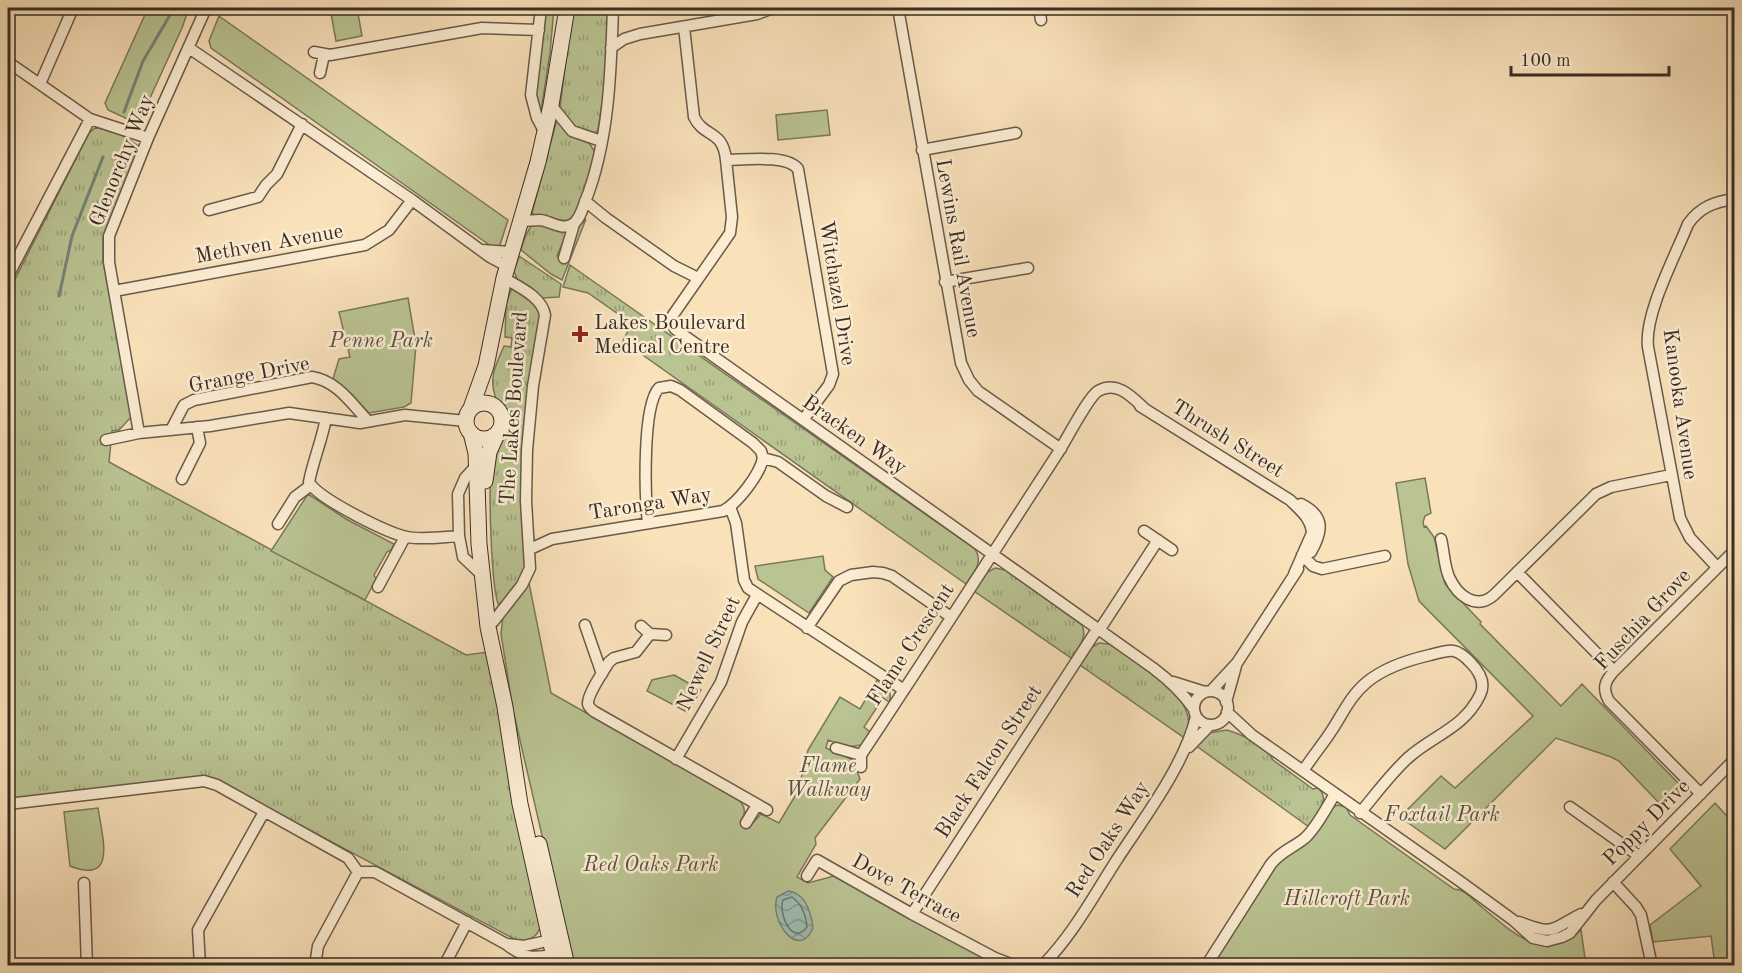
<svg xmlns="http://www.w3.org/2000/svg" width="1742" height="973" viewBox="0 0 1742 973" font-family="'Old Standard TT',serif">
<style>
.grass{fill:url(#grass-tufts);stroke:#7a785c;stroke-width:1.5}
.green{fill:#bac392;stroke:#7a785c;stroke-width:1.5}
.water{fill:url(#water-waves);stroke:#76837a;stroke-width:1.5}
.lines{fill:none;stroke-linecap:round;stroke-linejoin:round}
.shore{stroke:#6c756c;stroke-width:1.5}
.stream{stroke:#76837a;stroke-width:3}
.street-casing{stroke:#695a4b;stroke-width:13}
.secondary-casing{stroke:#392d26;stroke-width:17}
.street{stroke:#fbecd2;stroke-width:10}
.secondary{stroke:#fbecd2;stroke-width:15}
.poi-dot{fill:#8f2418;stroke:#fbecd2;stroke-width:2}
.labels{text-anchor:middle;stroke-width:5;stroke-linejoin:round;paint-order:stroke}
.street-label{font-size:21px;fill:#392d26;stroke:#fbecd2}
.poi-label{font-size:21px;fill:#392d26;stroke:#fbecd2;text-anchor:start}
.park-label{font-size:21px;font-style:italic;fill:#595241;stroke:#fbecd2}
</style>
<defs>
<pattern id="grass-tufts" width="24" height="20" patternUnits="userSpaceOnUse" patternTransform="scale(1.5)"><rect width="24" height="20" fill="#bac392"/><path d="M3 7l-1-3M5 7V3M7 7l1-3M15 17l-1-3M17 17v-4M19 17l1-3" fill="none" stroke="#989f77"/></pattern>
<pattern id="water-waves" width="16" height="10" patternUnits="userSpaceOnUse" patternTransform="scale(1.5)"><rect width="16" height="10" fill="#9ebdb2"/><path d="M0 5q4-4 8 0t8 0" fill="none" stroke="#829a91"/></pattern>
</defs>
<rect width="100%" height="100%" fill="#f9e1ba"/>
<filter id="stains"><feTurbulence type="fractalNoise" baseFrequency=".00333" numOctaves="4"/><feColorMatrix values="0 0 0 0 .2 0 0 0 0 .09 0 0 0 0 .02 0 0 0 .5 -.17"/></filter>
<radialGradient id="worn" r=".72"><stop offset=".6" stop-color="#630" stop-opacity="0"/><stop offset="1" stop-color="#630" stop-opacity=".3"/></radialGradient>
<path class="grass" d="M545,8H554L550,53L541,111H539L535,98Z
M572,8H609L605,85L598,130L595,133L575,128L560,108Z
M556,123H559L570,135L589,143L595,152L592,170L574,216C563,226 547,219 535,215L532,213Z
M95,128C109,128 125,136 137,145L136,156L103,237V260L132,416L119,430L112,431L109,462L466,655L488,652L540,928C536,939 528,940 518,941L217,781L8,799V293L89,133Z
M586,219L562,280L551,274L521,250C532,211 536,227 567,232L557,256L565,260L579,226Z
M519,256L561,284L559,297L542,298L518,281L514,271Z
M570,265L975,549C984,563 973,573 966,584L623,341L630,327L628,321L588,293L563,287Z
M512,288L537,306L541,316L532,361L526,562L522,576L499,606C491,590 488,484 492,464C495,450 506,435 505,420C505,412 499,406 496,399C488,377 496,365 504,346L511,347L512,338L505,337L506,304Z
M995,568L1005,570L1082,625C1088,638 1078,648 1071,658L974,591L986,573Z
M1099,643L1109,644C1139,664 1203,696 1186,739L1080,665L1092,647Z
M1227,730C1241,734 1267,746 1273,760L1313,789L1318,788C1332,800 1316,815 1309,827L1195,745L1209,733Z"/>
<path class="green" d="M148,8H189L182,28L140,120L134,122L108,110L105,103Z
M330,8H357L362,36L336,41Z
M219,16L508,220L498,251L211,48L209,41Z
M827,110L830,135L778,140L776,115Z
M408,298L416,345L411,403L404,407L369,413L352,395L333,379L339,359L350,357L339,312Z
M1425,478L1431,513L1425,516L1423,522L1424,527L1426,526L1434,537L1445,584L1481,622L1480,624L1561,706L1582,684L1681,786L1661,805L1619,761L1611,757L1556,738L1445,849L1400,817L1441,776L1455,788L1533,716L1419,601L1408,564L1396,483Z
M308,494L346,519L394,544L391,550L387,552L374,575L376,579L365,600L271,551Z
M823,556L825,570L833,577L809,613L758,579L755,566Z
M529,583L551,693L738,799C745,806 746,812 742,821L750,826L761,814L779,823L798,791L808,750L840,697L860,709L877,680C885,686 894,691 889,702L883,698L864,727L870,732L861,745L848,747L828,740L826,748L853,760L860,779L815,838L816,844L797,877L808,883L834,876L998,965H572L513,710L501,634L503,616Z
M674,675L701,690L687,712L647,691L652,680Z
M1715,803L1734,824V965H1715L1711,936L1653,942L1650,925L1701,886L1670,849Z
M1338,805L1346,807L1350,815L1454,889C1464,889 1470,897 1477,903C1509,929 1542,966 1581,930L1586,965L1211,966L1275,865L1331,808Z
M98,808C102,837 118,885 70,866L64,812Z"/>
<path class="water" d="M788,891C806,893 811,912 813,928C799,961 769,921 777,897Z"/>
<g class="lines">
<path class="shore" d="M792,897C802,904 806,916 807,927C792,947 778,913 783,900Z"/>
<path class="stream" d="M124,112L143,61L170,15L169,8
M59,296L72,236L103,157"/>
<g class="street-casing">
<path id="street" d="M541,8L531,95L537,118L545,133
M898,8L961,363L969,380L978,391L1061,449
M1039,8L1041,20
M684,27L694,117C704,138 723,129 726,160C743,160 787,154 798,169L833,374L829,385L803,420
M189,48L412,200L490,257L507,266
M611,48L624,39L640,34L757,14L773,8
M314,52L330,55L482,28L539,30
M8,62L90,119L148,138
M320,73L324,55
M40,84L73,8
M551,105L572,131L601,141
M922,150L1016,133
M726,160L732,217L730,233L673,315L672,321L675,329L1153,668C1169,680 1182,692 1194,709
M585,201L606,218L674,266L698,278
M209,210L258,197L266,185L277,174L302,124
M521,221C527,221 534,220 540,220C550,221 561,230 571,225C579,222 582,210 585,202C609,142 611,72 613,8
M482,250L511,252
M564,258L574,224
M8,276L90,119
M945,282L1028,268
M114,291L365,245L389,230L412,200
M1140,406L1290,500C1300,510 1311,518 1312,533L1294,574
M171,430L184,405L194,400L312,377C337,381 351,403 367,420
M139,433L109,262V236L148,138L206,8
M106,440L139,433L210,426L289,413L360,423L405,415L466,421
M763,458L778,462L826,496L847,507
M477,465L465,478L458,494L459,536L463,557L481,574
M182,479L200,443L197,427
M311,485C324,501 387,533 407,537C423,540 442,537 459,536
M1301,504C1325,516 1323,531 1311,552
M730,507L736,523L744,580L748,588L904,690
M648,523C645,497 642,406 659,388L671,386L680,390L753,443L761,451L763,458
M278,524L295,497L311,485L309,482C313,461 322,440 326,418
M1144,531L1172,550
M1441,539C1444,551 1444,565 1449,577C1457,595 1476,611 1494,595L1596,494L1611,487L1671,475
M530,549L552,539L723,511C738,503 760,474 763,458
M1302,555L1313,566L1322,569L1385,556
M1717,567L1690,538L1680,518L1648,347C1644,314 1675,257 1688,224C1700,207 1714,202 1734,199
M1517,572L1614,671
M378,587L405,537
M493,622L522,585L530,568L526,501L527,450L533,386L545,315C542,297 519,287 504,278
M585,625L602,674
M641,626L650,634L666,635
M807,628L839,581L851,575L873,572L883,573L892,576L951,617
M650,634L636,652L614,658L609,662C604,670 587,695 588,704C589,708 592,710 595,712L767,810
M1173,682L1205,692
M1211,691L1237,663L1298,569
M1194 708a17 17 0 1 1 34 0a17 17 0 1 1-34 0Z
M1226,702L1236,666
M1227,712L1252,735L1461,882L1513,920L1533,938L1547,941L1562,937L1570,933L1596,900L1734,760
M1189,747L1210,725
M836,748L861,755C927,656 991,556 1056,456C1065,443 1088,397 1098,391C1117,380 1132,397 1145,409
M861,755V767
M676,759L721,682L742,622L757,595
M1303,771C1312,757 1323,744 1332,730C1343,713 1351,695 1367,682C1384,668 1408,660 1430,655C1449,650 1455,646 1470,662C1479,671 1486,683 1480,695C1464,728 1434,735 1409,757C1391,773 1376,794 1360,813
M1701,794L1609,701C1602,688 1605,681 1614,671L1734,551
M8,804L204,781L217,785L348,858L358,872H375L506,944C526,960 534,958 558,954
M1570,807L1639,856
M746,823L757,805
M807,876L817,860L912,914L995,958L1016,966
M1613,882L1636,907L1641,915L1652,966
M84,883L87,966
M912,914L1094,634L1102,626L1158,540
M1519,922C1555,936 1550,930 1581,914
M507,944L524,946L556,939
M200,966L198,930L264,812
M315,966L318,946L358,872
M444,966L467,922
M1042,966C1072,936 1093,897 1116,861C1144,818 1184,766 1196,717
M1206,966L1271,864C1281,851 1293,848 1305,838C1317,827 1326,808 1335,794"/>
</g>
<g class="secondary-casing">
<path id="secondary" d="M466 421a18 18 0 1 1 36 0a18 18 0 1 1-36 0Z
M471,408L486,366L504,278L538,162L551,105L567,8
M471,433L476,453L479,544L488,627L505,707L520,804L556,966
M485,481L489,452L498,432
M539,844L567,966"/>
</g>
<use href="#street" class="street"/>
<use href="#secondary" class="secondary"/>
</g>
<path class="poi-dot" d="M577 325h6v6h6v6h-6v6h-6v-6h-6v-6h6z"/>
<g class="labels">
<g class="street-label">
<text transform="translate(121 160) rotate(-68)" y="7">Glenorchy Way</text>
<text transform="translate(269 243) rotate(-10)" y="7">Methven Avenue</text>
<text transform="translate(959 248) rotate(80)" y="7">Lewins Rail Avenue</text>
<text transform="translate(838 293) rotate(81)" y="7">Witchazel Drive</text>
<text transform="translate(249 374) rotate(-11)" y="7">Grange Drive</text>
<text transform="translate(1681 404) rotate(82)" y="7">Kanooka Avenue</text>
<text transform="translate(513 408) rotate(-86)" y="7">The Lakes Boulevard</text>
<text transform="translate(855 434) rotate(35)" y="7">Bracken Way</text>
<text transform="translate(1228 438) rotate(32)" y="7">Thrush Street</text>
<text transform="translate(650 503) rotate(-9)" y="7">Taronga Way</text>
<text transform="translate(1642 619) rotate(-47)" y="7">Fuschia Grove</text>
<text transform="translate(910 644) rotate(-57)" y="7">Flame Crescent</text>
<text transform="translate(708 653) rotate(-65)" y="7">Newell Street</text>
<text transform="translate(988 761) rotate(-57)" y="7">Black Falcon Street</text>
<text transform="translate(1646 822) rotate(-45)" y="7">Poppy Drive</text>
<text transform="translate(1107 839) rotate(-57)" y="7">Red Oaks Way</text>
<text transform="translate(907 888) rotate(29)" y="7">Dove Terrace</text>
</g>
<g class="poi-label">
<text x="594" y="329">Lakes Boulevard<tspan x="594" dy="24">Medical Centre</tspan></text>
</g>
<g class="park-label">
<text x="381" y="347">Penne Park</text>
<text x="828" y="772">Flame<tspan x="828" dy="24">Walkway</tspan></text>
<text x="1442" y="821">Foxtail Park</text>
<text x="651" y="871">Red Oaks Park</text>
<text x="1347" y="905">Hillcroft Park</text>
</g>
</g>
<rect width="1742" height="973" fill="none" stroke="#f9e1ba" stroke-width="30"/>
<rect x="9" y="9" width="1724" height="955" fill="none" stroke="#392d26" stroke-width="3"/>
<rect x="15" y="15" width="1712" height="943" fill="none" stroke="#392d26" stroke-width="1.5"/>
<path d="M1511 66v9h158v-9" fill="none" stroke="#392d26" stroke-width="3"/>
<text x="1520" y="66" font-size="18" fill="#392d26" stroke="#fbecd2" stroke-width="4.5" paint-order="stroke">100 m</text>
<rect width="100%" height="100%" filter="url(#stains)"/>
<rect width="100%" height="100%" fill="url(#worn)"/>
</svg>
